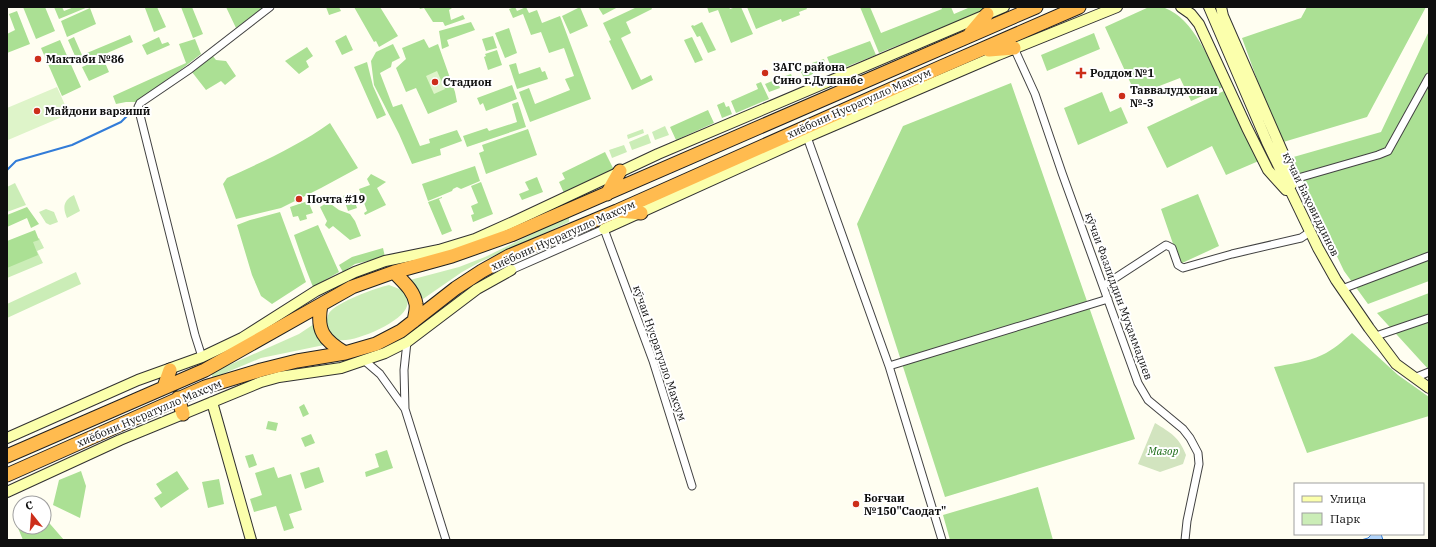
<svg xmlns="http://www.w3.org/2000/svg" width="1436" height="547" viewBox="0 0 1436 547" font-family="'IBM Plex Serif',serif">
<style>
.green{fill:#cbedb7}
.forest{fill:#abe094}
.cemetery{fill:#d2e4bf}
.pitch{fill:#def4c9}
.water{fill:#b1d4fb;stroke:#327cd8}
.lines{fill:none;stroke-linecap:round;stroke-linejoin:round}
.stream{stroke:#327cd8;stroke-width:2}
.street-casing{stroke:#424242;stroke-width:9}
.secondary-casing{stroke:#313131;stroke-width:12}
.highway-casing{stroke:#202020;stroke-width:15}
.street{stroke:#fff;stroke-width:7}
.secondary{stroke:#fbffac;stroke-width:10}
.highway{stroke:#ffbb4f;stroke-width:13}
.poi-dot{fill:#cc2e1a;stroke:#fff;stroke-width:1.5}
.labels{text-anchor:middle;stroke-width:4;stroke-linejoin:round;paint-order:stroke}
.poi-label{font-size:11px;font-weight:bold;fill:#0f0f0f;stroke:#fff;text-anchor:start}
.street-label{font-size:11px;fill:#0f0f0f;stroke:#fff}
.park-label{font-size:11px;font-style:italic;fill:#1d6d19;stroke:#fff}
</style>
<rect width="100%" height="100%" fill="#fffef1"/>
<path class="green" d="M665,126L669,135L655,140L652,132Z
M643,129L644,133L628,139L627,135Z
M648,134L651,143L632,150L629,142Z
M624,145L627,152L612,158L609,150Z
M15,183L26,205L7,212V187Z
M74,195L80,211L67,218C62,207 64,200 74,195Z
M46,209L54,212L58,222L50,225L46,223L39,212Z
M565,218H569V222L480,262L462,272L423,299L416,286L410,280L459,267L485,257Z
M39,238L44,248L37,251L43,263L7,278V252Z
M76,272L81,284L7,318V304Z
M389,285L402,290C405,295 409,300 407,306C403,322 354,343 339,340C333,339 328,334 327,328C326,323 327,317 329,313C337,302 376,288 389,285Z
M314,324L319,340L324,345L261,358L213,378L211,373L299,334Z"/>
<path class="forest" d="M23,7H45L55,31L36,39Z
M54,7H62L64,11L74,7H88L59,19Z
M147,7H157L166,27L154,32L145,8Z
M181,7H192L203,34L193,38Z
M226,7H264L236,28Z
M326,7H339L341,11L329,15Z
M354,7H380L398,36L379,47L376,41L374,42Z
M419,7H451L452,8L449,10L451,20L463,15L465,19L445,26L443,22H433L424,8L420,9Z
M515,7L517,11L526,7L529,13L537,10L542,23L560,16L591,99L530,122L519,92L529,88L535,104L570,90L565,79L574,76L564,48L549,53L541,32L531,35L523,14L513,18L509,9Z
M580,7L588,26L570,34L562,16Z
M598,7H618L603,15Z
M637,7H651L652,9L626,22L631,33L621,38L641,80L651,75L653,80L632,90L609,41L611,40L603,23Z
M707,7H729L730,9L736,7H741L753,34L731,43L718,10L709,13Z
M747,7H806L807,9L799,12L800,15L782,22L781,19L756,29Z
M860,7H870L881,33L942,9L941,7H951L954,14L968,8L967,7H993L879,53Z
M1149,7C1154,7 1160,6 1165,8C1194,19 1209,60 1223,87L1191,101L1180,78L1136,95L1105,27Z
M1307,7H1426L1367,117L1280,143L1242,38L1301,18Z
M90,8L96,24L67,37L61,21Z
M17,11L30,44L7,53V34L15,30L9,14Z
M471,22L475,30L447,40L449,46L442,49L439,31Z
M702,22L716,50L708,53L700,36L697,37L691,26L693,25L694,26Z
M509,28L517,53L505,58L495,33Z
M1429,31V281L1368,304L1344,271L1290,158L1381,132Z
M1094,33L1100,49L1047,71L1041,55Z
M130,35L133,42L79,65L68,40L74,37L82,55Z
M346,35L353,50L342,55L335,41Z
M493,36L497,48L486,51L482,39Z
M159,37L162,44L168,42L170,45L147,55L142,45Z
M692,37L703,60L695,63L684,40Z
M195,39L201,54L139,102H126L116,104L113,96L186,63L179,44Z
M424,39L429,48L438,44L455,92L457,102L428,114L416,88L406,92L396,68L406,59L402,48Z
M60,40L81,87L62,96L41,48Z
M870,41L876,55L833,72L827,57Z
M393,44L400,58L392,62L391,67L380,73L393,107L402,104L420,146L430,143L429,139L457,130L462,141L440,149L441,155L412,164L399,134L374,85L371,61L376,52Z
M307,47L313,56L306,61L309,67L299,74L285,61Z
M497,50L502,65L488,70L484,57L486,56L485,54Z
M212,55L216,60L226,61L236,76L225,85L221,81L206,90L192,72Z
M103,58L109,72L89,81L82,67Z
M824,59L826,66L815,71L812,63Z
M367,62L373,86L386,115L377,119L354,67Z
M516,63L519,74L540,67L542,72L545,71L548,79L517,89L509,65Z
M810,66L813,74L804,78L800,70Z
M791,74L794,82L783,86L780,78Z
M777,79L780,88L769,92L765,84Z
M761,82L769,99L736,113L731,101L758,89L756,84Z
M1011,83L1135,439L945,497L857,224L903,126Z
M512,85L517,99L486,111L483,103L480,105L477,98Z
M1226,90L1261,160L1226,175L1212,146L1167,168L1147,127Z
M1102,92L1110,112L1121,107L1128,123L1078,145L1064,108Z
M518,102L526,127L467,147L463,136L487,128L489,131L517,122L512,104Z
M724,102L726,107L729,106L732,114L722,118L717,105Z
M708,110L714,123L676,140L670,127Z
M330,123L358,168L321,188L281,208L236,219L223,184L227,178C262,162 298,146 330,123Z
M528,129L537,155L486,174L479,153L484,151L482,145Z
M605,152L614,170L564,193L559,182L565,179L562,173Z
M475,166L480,181L461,189L457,187L453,189L452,191L428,201L422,184Z
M371,174L386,182L377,188L386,205L365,215L364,213L367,211L359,189L370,185L367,179Z
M537,177L543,192L522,200L519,194L529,190L525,182Z
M481,182L493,214L473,222L471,215L474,214L471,206L478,203L471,186Z
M352,193L357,208L348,211L343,196Z
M1198,194L1219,246L1180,264L1161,209Z
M442,198L439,199L452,231L442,235L428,202L442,197Z
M308,201L313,213L306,215L307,219L300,221L298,216L293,217L290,207Z
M328,202L339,210L350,214L355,221L361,236L350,240L333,226L329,229L325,225L327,221L320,207Z
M27,207L39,224L31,228L27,218L7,227V215Z
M280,212L306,282L272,304L261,296L252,275L237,225L250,220Z
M318,225L339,272L313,287C306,270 300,253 294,235Z
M35,230L39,240L33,242L38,255L7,268V241Z
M383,248L385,257L355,264L343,272L339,265L352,257Z
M1429,293V370L1377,313Z
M1352,333L1398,375L1429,397V416L1307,453L1274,367C1290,364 1307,362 1322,355C1333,350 1343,341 1352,333Z
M304,404L309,414L303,417L299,407Z
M268,421L278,423L276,431L266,429Z
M311,434L315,443L305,447L301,438Z
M387,450L393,468L366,477L365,472L379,467L375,454Z
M253,454L257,465L249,468L245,456Z
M274,467L278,478L291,474L302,510L289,514L294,528L284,531L276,506L254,512L250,499L262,495L255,473Z
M319,467L324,482L305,489L300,473Z
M81,471L86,486L80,518L53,505L59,480Z
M177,471L189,489L161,508L154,498L162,493L156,484Z
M219,479L224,504L208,508L202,482Z
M1038,487L1053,540H950L943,515Z
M44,517L64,540H23L18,528L20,527H44Z"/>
<path class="cemetery" d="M1155,423C1171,433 1179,437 1186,455L1183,464L1160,472L1138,464Z"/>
<path class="pitch" d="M437,71L445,89L434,94L426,76Z
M57,87L69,114L8,140L7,108Z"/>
<path class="water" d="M1372,534H1381L1383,540H1361L1368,538Z"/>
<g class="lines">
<path class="stream" d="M7,170L16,161L72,145L121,122L128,115"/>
<g class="street-casing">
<path id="street" d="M1014,48L1035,94L1062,173L1138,383L1148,400L1183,429L1190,438L1198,453L1199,464L1187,521L1185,540
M807,137L889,366L942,540
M1291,180L1378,155L1388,151L1429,77
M511,270L604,229L653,361L692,486
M1103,286L1166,245L1172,248L1178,265L1183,268L1232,254L1301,238L1310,232
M1342,289L1429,256
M1376,336L1429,318
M202,357L195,335L138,107L140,103L190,69L270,7
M365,361L380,374L405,409L446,540
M889,366L1108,299
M1414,378L1429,372
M405,409L404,370L407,342"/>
</g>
<g class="secondary-casing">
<path id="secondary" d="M1181,7L1191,14L1199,24L1247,128L1268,170L1286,190
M1209,7L1267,142L1318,248L1336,280L1369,328L1396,364L1429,388
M1221,7L1223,16L1286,160L1292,184
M604,229L807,137L998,55L1117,7
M212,402L251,540
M7,438L138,380L202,357L242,338L316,291L355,272L385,261L439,250L475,239L513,222L658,154L1004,7
M7,492L120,440L261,382L279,377L341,368L385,353L407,342L477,289L511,270"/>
</g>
<g class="highway-casing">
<path id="highway" d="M970,34L987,14
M989,50L1014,48
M607,194L620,171
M619,211L641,213
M394,272C402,281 414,290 416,304C417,309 415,315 414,321
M321,305C316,331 324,340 345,353
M164,387L170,370
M178,398L183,414
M7,456L205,370L352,287L394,272L452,256L511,235L1036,7
M7,475L205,387L261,370L297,361L345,353L376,344L401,331L456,288L482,271L509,256L617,211L941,67L1079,7"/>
</g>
<use href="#street" class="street"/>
<use href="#secondary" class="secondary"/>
<use href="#highway" class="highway"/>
</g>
<g class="poi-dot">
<circle cx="38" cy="59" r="4"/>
<circle cx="765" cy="73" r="4"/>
<path d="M1079 67h4v4h4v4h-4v4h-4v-4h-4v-4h4z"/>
<circle cx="435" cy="82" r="4"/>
<circle cx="1122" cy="96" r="4"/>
<circle cx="37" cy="111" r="4"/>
<circle cx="299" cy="199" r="4"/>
<circle cx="856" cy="504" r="4"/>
</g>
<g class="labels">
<g class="poi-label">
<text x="46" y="63">Мактаби №86</text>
<text x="773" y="71">ЗАГС района<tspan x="773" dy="13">Сино г.Душанбе</tspan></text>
<text x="1090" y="77">Роддом №1</text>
<text x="443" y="86">Стадион</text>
<text x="1130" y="94">Таввалудхонаи<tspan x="1130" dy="13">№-3</tspan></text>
<text x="45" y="115">Майдони варзишӣ</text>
<text x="307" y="203">Почта #19</text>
<text x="864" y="502">Боғчаи<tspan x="864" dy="13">№150"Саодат"</tspan></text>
</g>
<g class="street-label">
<text transform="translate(859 103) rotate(-24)" y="4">хиёбони Нусратулло Махсум</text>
<text transform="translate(1311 204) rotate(64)" y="4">кӯчаи Баҳовиддинов</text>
<text transform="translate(563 235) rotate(-24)" y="4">хиёбони Нусратулло Махсум</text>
<text transform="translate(1119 296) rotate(70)" y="4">кӯчаи Фазлиддин Муҳаммадиев</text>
<text transform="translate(660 353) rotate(71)" y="4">кӯчаи Нусратулло Махсум</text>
<text transform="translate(149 413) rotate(-23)" y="4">хиёбони Нусратулло Махсум</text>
</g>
<g class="park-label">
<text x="1163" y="455">Мазор</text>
</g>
</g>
<rect width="1436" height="547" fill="none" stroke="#0f0f0f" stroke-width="16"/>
<rect x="1294" y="483" width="130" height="52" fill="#ffffff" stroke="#9f9f9f"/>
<rect x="1302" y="496" width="20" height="6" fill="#fbffac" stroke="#9f9f9f"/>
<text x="1330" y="503" font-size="12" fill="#0f0f0f">Улица</text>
<rect x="1302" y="513" width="20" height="12" fill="#cbedb7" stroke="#9f9f9f"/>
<text x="1330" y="523" font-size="12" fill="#0f0f0f">Парк</text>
<g transform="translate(32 515) rotate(343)"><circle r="19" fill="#ffffff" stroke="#9f9f9f"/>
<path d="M0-3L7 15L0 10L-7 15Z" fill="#cc2e1a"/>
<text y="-6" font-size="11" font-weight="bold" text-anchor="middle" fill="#0f0f0f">С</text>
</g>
</svg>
